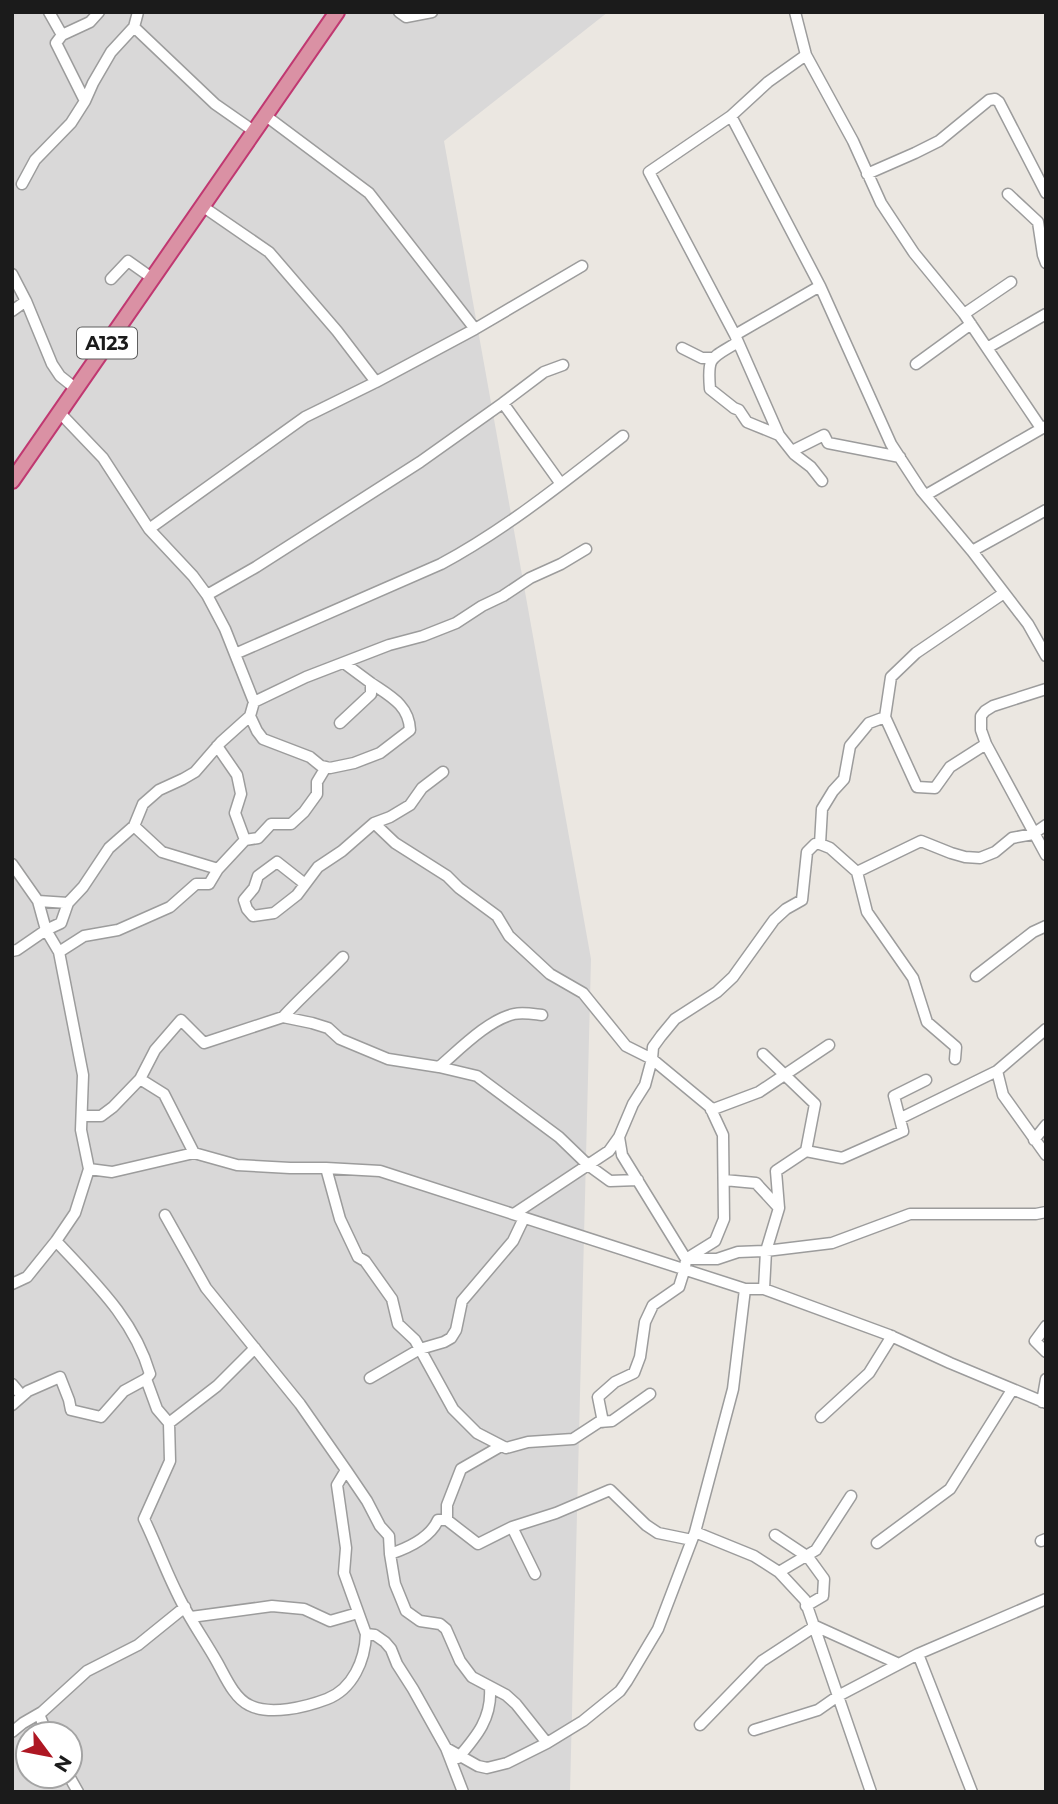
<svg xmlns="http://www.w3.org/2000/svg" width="1058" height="1804" viewBox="0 0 1058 1804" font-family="Montserrat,sans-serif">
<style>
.residential{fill:#d9d8d8;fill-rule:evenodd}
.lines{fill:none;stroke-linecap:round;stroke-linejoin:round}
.minor-casing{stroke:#9c9c9c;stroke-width:13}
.highway-casing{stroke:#c03871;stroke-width:18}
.minor{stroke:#fff;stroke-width:10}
.highway{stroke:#da91a4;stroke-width:14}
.labels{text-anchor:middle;stroke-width:5;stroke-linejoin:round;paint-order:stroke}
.shield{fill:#fff;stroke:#5f5f5f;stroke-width:2}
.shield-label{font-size:19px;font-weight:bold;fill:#1b1b1b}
</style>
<rect width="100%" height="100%" fill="#ebe7e1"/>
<path class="residential" d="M12,12H608L444,141L591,959L570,1792H12ZM28,1734H70V1776H28Z"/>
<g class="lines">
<g class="minor-casing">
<path id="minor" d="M49,12L62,35L56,43L85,101
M138,12L134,27L215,104L255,132
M399,12L406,17L432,12
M795,12L806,55L853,141L881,203L914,253L964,314L1011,282
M62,35L90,22L99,12
M806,55L768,82L731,116L820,286L891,444L921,490L972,551L1028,624L1046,656
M731,116L649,172L735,335L779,435L794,454L811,467L822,481
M867,174L915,153L939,141L989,100L995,99L999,102L1046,193
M22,184L35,160L71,123L85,101L93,83L111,52L134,27
M1008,194L1038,222L1043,255L1046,263
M202,206L269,252L337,331L376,382
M12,274L26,301L52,364L60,376L75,388
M111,279L128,261L152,278
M12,311L26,301
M964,314L1041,428
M475,329L582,266
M735,335L820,286
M738,342C711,359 707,355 710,389L734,408L739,410L747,422L779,435
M682,348L702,358H713
M987,348L1046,314
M916,364L971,324
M503,403L561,484
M60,413L103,458L149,529L193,576L207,595L225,629L254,702L250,716L257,731L263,739L310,757L321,766L330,768L354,763L380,753L410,730C409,705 390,696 371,683
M792,451L824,435L828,443L900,457
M926,495L1046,426
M149,529L305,417L376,382L475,329L369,193L266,116
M972,551L1046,510
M207,595L256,567L420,462L503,403L544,372L563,365
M235,654L441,564C506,529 564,482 623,436
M1046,689L993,706L985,711L981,716V730L986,744L1046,855
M254,702L306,677L389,645L423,636L456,623L482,606L503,596L530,578L561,564L586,549
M885,717L917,787L935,788L950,767L986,744
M340,723L371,694V683L344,663
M217,746L237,775L241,794L235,813L245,840
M374,823L395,843L447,876L459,888L497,916L509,936L550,974L583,993L626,1046L652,1059L710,1107L723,1135L724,1219L715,1241L686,1259L622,1155L619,1137
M134,826L162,852L218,869L245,840L258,838L271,824H291L304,812L317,794V782L326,767
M820,844L830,848L857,872L867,912L913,978L927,1022L956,1047L955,1059
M12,864L38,901L46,930L59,952L83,1075L81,1130L89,1169L75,1213L56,1241L27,1277L12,1284
M857,872L921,841L951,853L965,857L980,858L995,852L1012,838L1033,834L1046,825
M305,884L277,862L258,876L254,888L244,900L247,909L253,916L274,913L297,895L318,867L342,851L374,823L390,817L410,805L422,788L443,772
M38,901L68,903
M12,951L17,950L46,930L61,923L68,903L83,887L109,848L134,826L143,804L159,790L183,779L195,772L221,742L250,716
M59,952L84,936L118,930L170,907L196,884H209L218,869
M976,976L1033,932L1046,926
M283,1017C302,996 323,978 343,957
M763,1054L815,1104L806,1151L776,1171L779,1208
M439,1067C460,1049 488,1020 514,1014C523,1012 533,1014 542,1015
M997,1071L1003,1095L1046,1155
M140,1079L164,1094L194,1153
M711,1110L759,1092L829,1045
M82,1116H101L113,1107L140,1079L155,1050L181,1020L204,1043L283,1017L312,1023L328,1028L340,1039L388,1059L439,1067L477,1076L559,1137L588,1165L610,1181L638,1180
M901,1118L997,1071L1046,1029
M1034,1140L1046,1125
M806,1151L842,1158L903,1131L894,1096L926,1080
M326,1168L340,1219L358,1257L365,1261L392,1299L398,1324L415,1340L453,1409L477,1433L506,1448L528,1442L573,1439L599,1422L612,1421L650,1394
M89,1169L112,1172L194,1153L237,1165L290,1168H326L380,1171L745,1289H764L889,1335L950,1363L1046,1403
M724,1180L756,1183L779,1208L766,1251L764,1289
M514,1214L609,1151L619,1137L633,1104L645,1085L652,1059L653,1047L661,1036L675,1019L717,992L733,977L774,920L786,909L802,900L807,852L815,844H820L822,809L833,791L844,779L850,746L869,723L885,717L891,677L916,653L1004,593
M56,1241C94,1282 134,1319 150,1374L146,1379L157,1409L169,1423L170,1461L144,1519C156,1544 165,1569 177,1593C188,1617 204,1639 217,1662C225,1676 234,1698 249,1705C270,1716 306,1707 327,1699C353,1689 365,1660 366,1634L344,1573L346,1548L337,1485L346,1470L300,1404L206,1288L165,1215
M1046,1326L1035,1341L1046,1352
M370,1378L420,1349L444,1342L451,1338L456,1330L462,1301L513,1241L524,1218
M12,1384L22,1396
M1042,1402L1046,1379
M12,1405L28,1391L60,1377L69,1400L71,1410L101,1417L124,1391L146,1379
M821,1417L869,1373L892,1336
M603,1422L598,1397L615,1382L634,1373L640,1357L645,1322L653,1305L679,1287L685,1268L686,1259H717L738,1252L766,1251L832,1243L910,1214H1036L1046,1212
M169,1423L217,1386L255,1348
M346,1470L367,1501L380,1526L389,1536L390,1554L395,1584L406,1611L420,1621L440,1624L446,1629L460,1661L472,1677L506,1695L516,1704L547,1743
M447,1520V1505L461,1469L501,1446
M512,1527L535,1574
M695,1532L754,1556L779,1572L805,1600L871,1792
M775,1535L808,1557L824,1579L823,1596L806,1606
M1041,1541L1046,1539
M877,1543L950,1489L1012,1390
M390,1554C408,1548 430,1538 438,1520H447L478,1544L512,1527L556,1513L610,1490L646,1525L658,1533L692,1540
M779,1572L816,1550L851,1496
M191,1617L272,1606L304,1609L330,1621L358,1613
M813,1625L899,1664
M366,1634L375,1635L385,1642L391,1649L397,1664L413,1689L446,1748L463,1792
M918,1654L972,1792
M39,1714L47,1734
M700,1725L762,1661L814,1627
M754,1730L818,1710L838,1696L918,1654L1046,1599
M12,1732L23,1723L42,1712L87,1671L138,1645L185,1607
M446,1748L478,1766L487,1768L507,1763L547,1743L583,1721L620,1691L627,1681L658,1629L695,1532L733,1389L745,1289
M458,1758C477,1736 492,1718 490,1688
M69,1776L78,1792"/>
</g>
<g class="highway-casing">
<path id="highway" d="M12,481L337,12"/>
</g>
<use href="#minor" class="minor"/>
<use href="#highway" class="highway"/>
</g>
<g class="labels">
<rect class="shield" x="77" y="327.5" width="60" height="31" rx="5"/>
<g class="shield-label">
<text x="107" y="350">A123</text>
</g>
</g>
<rect width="1058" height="1804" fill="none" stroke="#1b1b1b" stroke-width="28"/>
<g transform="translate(49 1755) rotate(122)"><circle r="33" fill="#ffffff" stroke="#a4a4a4" stroke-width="2"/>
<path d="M0-5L12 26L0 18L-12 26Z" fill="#ae1723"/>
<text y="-10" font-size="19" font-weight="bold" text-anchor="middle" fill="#1b1b1b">N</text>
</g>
</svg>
